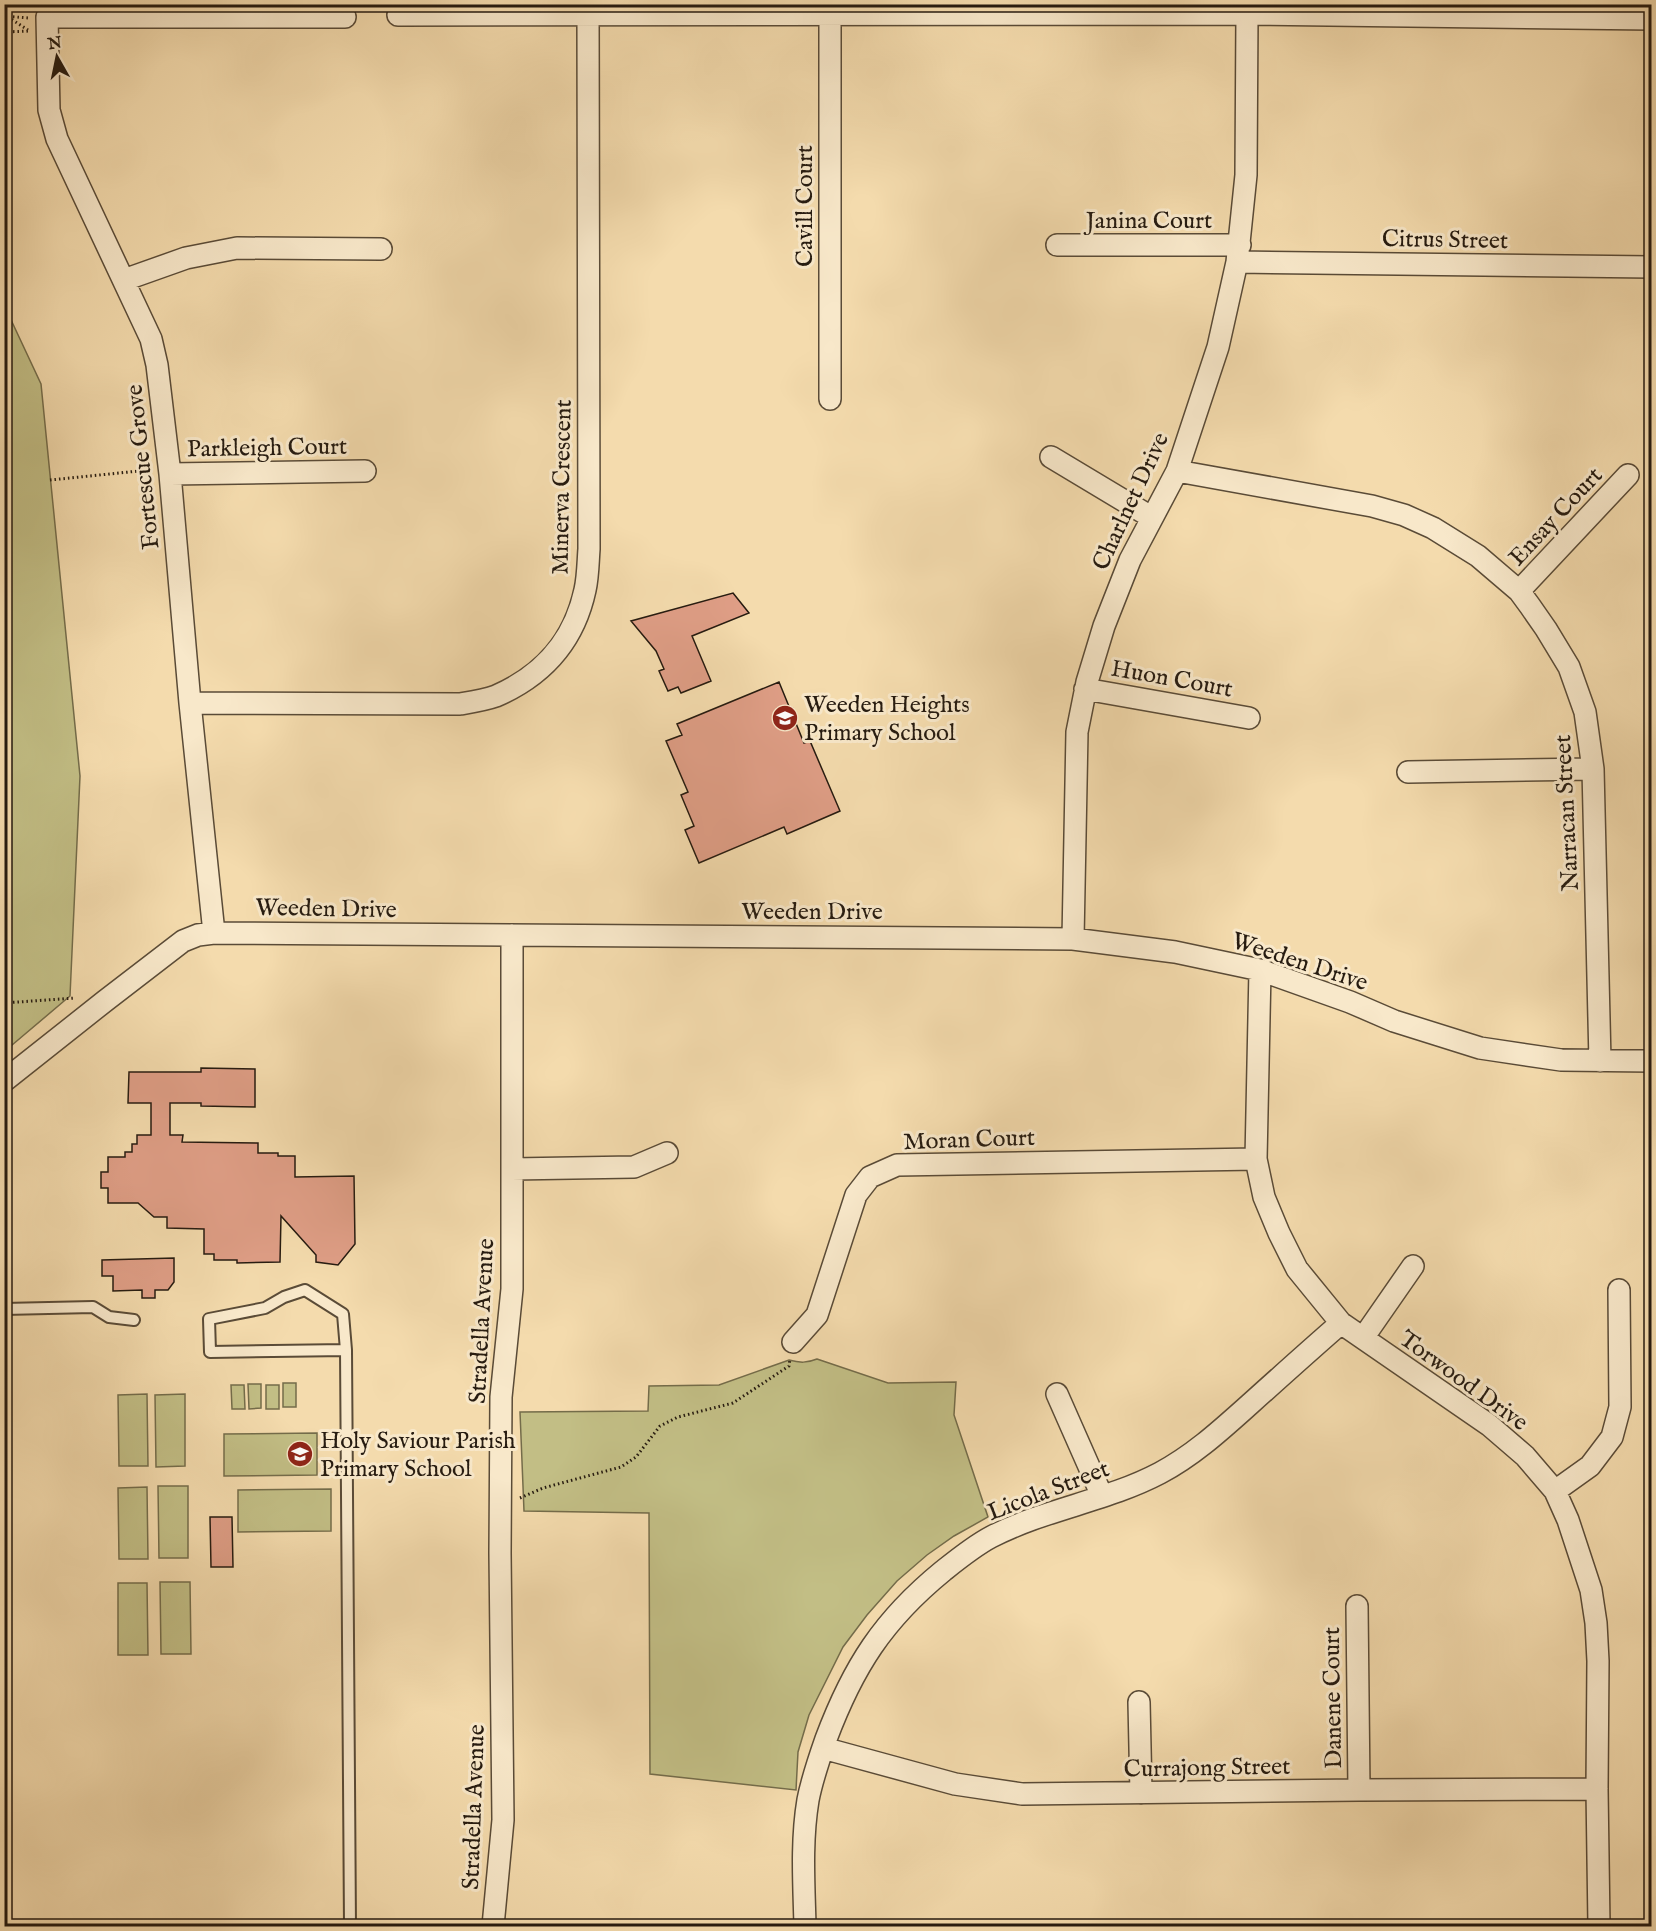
<svg xmlns="http://www.w3.org/2000/svg" width="1656" height="1931" viewBox="0 0 1656 1931" font-family="'IM FELL English',serif">
<style>
.green{fill:#c2be85;stroke:#746c4a;stroke-width:1.5}
.building{fill:#df9e86;stroke:#261b10;stroke-width:1.5}
.lines{fill:none;stroke-linecap:round;stroke-linejoin:round}
.service-casing{stroke:#5a4b37;stroke-width:14}
.minor-casing{stroke:#5a4b37;stroke-width:24}
.path{stroke:#261b10;stroke-width:3;stroke-dasharray:1.5 3;stroke-linecap:butt}
.service{stroke:#f8e8ca;stroke-width:10}
.minor{stroke:#f8e8ca;stroke-width:21}
.labels{text-anchor:middle;stroke-width:6;stroke-linejoin:round;paint-order:stroke}
.street-label{font-size:24px;fill:#261b10;stroke:#f8e8ca}
.poi-label{font-size:24px;fill:#261b10;stroke:#f8e8ca;text-anchor:start}
</style>
<rect width="100%" height="100%" fill="#f4dbad"/>
<filter id="stains"><feTurbulence type="fractalNoise" baseFrequency=".00333" numOctaves="4"/><feColorMatrix values="0 0 0 0 .2 0 0 0 0 .09 0 0 0 0 .02 0 0 0 .5 -.17"/></filter>
<radialGradient id="worn" r=".72"><stop offset=".6" stop-color="#630" stop-opacity="0"/><stop offset="1" stop-color="#630" stop-opacity=".3"/></radialGradient>
<path class="green" d="M5,307L41,384L80,776L70,996L5,1051Z
M817,1359L888,1383L956,1382L954,1415L988,1517L954,1536L927,1555L897,1581L867,1615L843,1647L809,1715L798,1752L796,1790L650,1774L649,1513L524,1511L520,1412L648,1411L649,1386L719,1385L789,1360C800,1363 807,1363 817,1359Z
M283,1383H296V1407H283Z
M248,1384H261V1408L249,1409Z
M231,1385H244L245,1409H232Z
M266,1385H279V1409H266Z
M147,1394L148,1466H119L118,1395Z
M185,1394V1466L156,1467L155,1395Z
M317,1433V1475L224,1476V1434Z
M158,1486H188V1558H159Z
M147,1487L148,1559H119L118,1488Z
M331,1489V1531L238,1532V1490Z
M160,1582H190L191,1654H161Z
M118,1583H147L148,1655H118Z"/>
<path class="building" d="M733,593L749,613L692,636L711,681L681,693L678,687L668,691L659,671L664,669L656,651L631,621Z
M779,682L804,743L810,741L840,811L787,834L784,827L699,863L685,830L694,826L681,795L688,792L666,741L682,735L677,724Z
M201,1068L255,1069V1107L201,1106V1103H170V1135H183L182,1142L258,1143V1153H278V1156H295V1177L354,1176L355,1244L338,1265L316,1262V1255L281,1216L280,1262L237,1263V1260H214V1254H204V1229L167,1228V1217H154L138,1203H108V1188H101V1172H108V1157H125V1152H132V1144H137V1135H151V1103H128L129,1072H201Z
M174,1258V1282L168,1290H155V1298H142V1290L113,1291V1276H102V1260Z
M210,1517H232L233,1567H211Z"/>
<g class="lines">
<g class="service-casing">
<path id="service" d="M4,1309L93,1307L109,1317L134,1320
M346,1350L210,1352L209,1319L265,1308L284,1297L305,1290L343,1314L346,1350L350,1926"/>
</g>
<g class="minor-casing">
<path id="minor" d="M54,4L47,17L49,110L57,139L151,339L157,365L170,474L190,703L214,933
M830,14V399
M398,15L1247,14L1652,19
M47,17H345
M1057,245H1240
M1237,262L1652,267
M124,280L186,258L237,248L381,249
M1051,457L1151,517
M1177,471L1372,506L1404,515L1433,528L1478,556L1519,591L1530,606L1546,629L1569,667L1585,712L1593,769L1600,1061
M170,474L365,471
M1519,591L1628,475
M1085,689L1249,718
M190,703L460,704C472,702 485,700 496,696C544,675 574,641 585,590C588,577 588,562 589,549L588,4
M1408,772L1593,769
M1073,939L1077,732L1087,682L1104,626L1130,560L1177,471L1218,347L1237,262L1246,175L1247,14
M1260,970L1256,1159L1264,1197L1279,1233L1297,1269L1341,1323L1489,1425L1525,1456L1555,1491L1568,1520L1591,1590L1596,1623L1598,1661L1597,1789L1599,1926
M4,1081L105,1001L183,941L198,935L214,933L1073,939L1175,952L1260,970L1350,1002L1394,1021L1480,1048L1561,1060L1652,1061
M512,1169L634,1167L667,1153
M1363,1338L1413,1266
M793,1342L817,1315L856,1195L870,1177L897,1165L1256,1159
M1057,1394L1102,1496
M1555,1491L1590,1466L1612,1437L1620,1407L1619,1290
M1357,1606L1359,1790
M1139,1702L1141,1793
M823,1748L955,1784L1022,1794L1359,1790L1597,1789
M493,1926L503,1820L500,1553L501,1397L512,1289V935
M805,1926C804,1885 801,1842 808,1800C812,1779 819,1759 826,1739C853,1667 883,1620 943,1571C958,1559 974,1546 991,1537C1045,1509 1107,1501 1160,1473C1194,1455 1222,1429 1250,1404C1280,1377 1310,1350 1341,1323"/>
</g>
<path class="path" d="M4,16L28,18
M8,17L28,30
M4,32L30,31
M50,480L149,470
M4,1003L75,998
M520,1498L543,1488L621,1467L636,1457L660,1426L678,1417L733,1403L789,1366L790,1359"/>
<use href="#service" class="service"/>
<use href="#minor" class="minor"/>
</g>
<defs>
<g id="school-disc" transform="scale(1.35)"><circle r="9.5" fill="#8f2418" stroke="#f8e8ca"/><path d="M0-5L7-2L0 1L-7-2ZM-4 1L0 2.5L4 1V4Q0 6-4 4Z" fill="#fff"/></g>
</defs>
<g fill-rule="evenodd">
<use href="#school-disc" x="785" y="718"/>
<use href="#school-disc" x="300" y="1454"/>
</g>
<g class="labels">
<g class="street-label">
<text transform="translate(804 206) rotate(-90)" y="8">Cavill Court</text>
<text x="1149" y="228">Janina Court</text>
<text transform="translate(1445 239) rotate(1)" y="8">Citrus Street</text>
<text transform="translate(267 447) rotate(-1)" y="8">Parkleigh Court</text>
<text transform="translate(142 467) rotate(-96)" y="8">Fortescue Grove</text>
<text transform="translate(561 487) rotate(-89)" y="8">Minerva Crescent</text>
<text transform="translate(1130 501) rotate(-65)" y="8">Charlnet Drive</text>
<text transform="translate(1555 516) rotate(-47)" y="8">Ensay Court</text>
<text transform="translate(1172 678) rotate(10)" y="8">Huon Court</text>
<text transform="translate(1566 813) rotate(-93)" y="8">Narracan Street</text>
<text transform="translate(326 908) rotate(1)" y="8">Weeden Drive</text>
<text x="812" y="919">Weeden Drive</text>
<text transform="translate(1300 961) rotate(18)" y="8">Weeden Drive</text>
<text transform="translate(969 1139) rotate(-2)" y="8">Moran Court</text>
<text transform="translate(481 1321) rotate(-87)" y="8">Stradella Avenue</text>
<text transform="translate(1464 1380) rotate(36)" y="8">Torwood Drive</text>
<text transform="translate(1048 1490) rotate(-21)" y="8">Licola Street</text>
<text transform="translate(1332 1698) rotate(-91)" y="8">Danene Court</text>
<text transform="translate(1207 1767) rotate(-1)" y="8">Currajong Street</text>
<text transform="translate(473 1807) rotate(-88)" y="8">Stradella Avenue</text>
</g>
<g class="poi-label">
<text x="804" y="712">Weeden Heights<tspan x="804" dy="28">Primary School</tspan></text>
<text x="320" y="1448">Holy Saviour Parish<tspan x="320" dy="28">Primary School</tspan></text>
</g>
</g>
<rect width="1656" height="1931" fill="none" stroke="#f4dbad" stroke-width="24"/>
<rect x="6" y="6" width="1644" height="1919" fill="none" stroke="#261b10" stroke-width="3"/>
<rect x="12" y="12" width="1632" height="1907" fill="none" stroke="#261b10" stroke-width="1.5"/>
<g transform="translate(57 57) rotate(351)" stroke="#f8e8ca" stroke-width="4.5" paint-order="stroke">
<path d="M0-4.5L10 22L0 15L-10 22Z" fill="#261b10"/>
<text y="-9" font-size="16" font-weight="bold" text-anchor="middle" fill="#261b10">N</text>
</g>
<rect width="100%" height="100%" filter="url(#stains)"/>
<rect width="100%" height="100%" fill="url(#worn)"/>
</svg>
